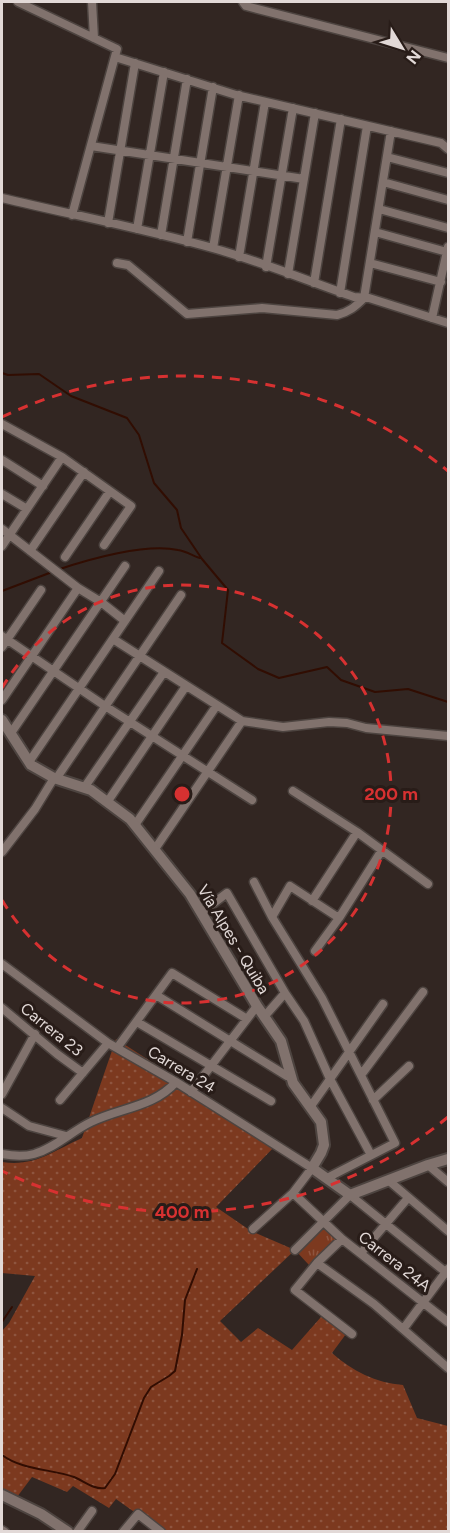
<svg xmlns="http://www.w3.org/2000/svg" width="450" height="1533" viewBox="0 0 450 1533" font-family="Figtree,sans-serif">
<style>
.grass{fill:url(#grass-dots)}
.park{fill:url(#park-tufts)}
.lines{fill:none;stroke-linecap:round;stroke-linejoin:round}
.stream{stroke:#310d02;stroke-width:2}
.minor-casing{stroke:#4d4440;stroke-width:11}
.tertiary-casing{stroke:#4d4440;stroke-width:14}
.minor{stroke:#81726d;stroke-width:8}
.tertiary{stroke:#81726d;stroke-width:10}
.ring{fill:none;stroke:#d73131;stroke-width:3;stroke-dasharray:10 8}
.labels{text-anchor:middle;stroke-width:6;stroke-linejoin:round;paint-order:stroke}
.street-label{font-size:16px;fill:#e2d9d7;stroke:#281c18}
.centre{fill:#d73131;stroke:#281c18;stroke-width:3}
.ring-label{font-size:18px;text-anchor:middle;font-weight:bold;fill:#d73131;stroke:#281c18;stroke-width:6;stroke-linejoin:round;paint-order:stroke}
</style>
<defs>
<pattern id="grass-dots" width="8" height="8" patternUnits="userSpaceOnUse" patternTransform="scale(1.5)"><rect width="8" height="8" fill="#7c391f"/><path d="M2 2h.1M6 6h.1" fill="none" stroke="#8e553f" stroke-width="1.8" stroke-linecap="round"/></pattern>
<pattern id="park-tufts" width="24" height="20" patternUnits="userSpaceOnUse" patternTransform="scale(1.5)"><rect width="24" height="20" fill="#7c391f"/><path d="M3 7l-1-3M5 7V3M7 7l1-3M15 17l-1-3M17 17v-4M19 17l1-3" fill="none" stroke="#8e553f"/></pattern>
</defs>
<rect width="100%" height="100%" fill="#322622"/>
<path class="grass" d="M116,1039L278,1143L216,1207L251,1231L295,1250L220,1321L241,1342L258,1328L292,1350L321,1317L346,1334L332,1353C352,1371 376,1383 403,1385L417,1418L448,1426V1531H161L116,1499L109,1508L73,1486L67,1492L32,1477L17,1497L2,1489V1331L9,1323L35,1276L2,1273V1162C35,1167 53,1151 82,1138Z"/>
<path class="park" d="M322,1224L337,1238L309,1265L295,1250Z"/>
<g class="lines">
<path class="stream" d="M2,373L8,375L39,374L71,396L127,418L139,435L154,483L177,510L181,528L202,559L228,590L222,643L258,669L279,678L327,667L341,680L375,692L408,689L448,702
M57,570C89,559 146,543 178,550C186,551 193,556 200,558
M2,591L52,572
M2,1322L12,1307
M2,1455C22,1470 51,1469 74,1477C84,1481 94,1490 105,1488L115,1474L144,1398L151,1387L169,1376L175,1371L182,1335L185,1300L197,1269"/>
<g class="minor-casing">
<path id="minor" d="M18,2L117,49L72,215
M92,2L94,38
M243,2L246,6L448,58
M115,57L236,95L441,143L448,149
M91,146L304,179
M387,157L448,173
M383,182L448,200
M2,198C73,215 145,229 216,249C262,262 308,281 354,297L369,298L448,323
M379,209L448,228
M108,223L135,63
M137,229L164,72
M375,232L447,252
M161,235L187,79
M187,242L213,87
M213,248L239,95
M239,257L265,102
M117,263L128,265L187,314L262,308L337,315C349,312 355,307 364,298L391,131
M370,263L441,282
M266,267L293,108
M288,274L315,113
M314,283L341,119
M340,293L367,126
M432,318L448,247
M2,424L62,457L131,506L104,545
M2,460L43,486
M2,494L27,509
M2,529L78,588L101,602L125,621
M2,546L62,457
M30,551L84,472
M65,557L110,491
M2,636L105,706L252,800
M113,639L242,721L283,727L329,722L347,723L366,728L448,736
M2,647L41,590
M2,700L78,588
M11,733L125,566
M29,762L159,571
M56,779L181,595
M84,788L164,672
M293,791L357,832L428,884
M108,801L186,686
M135,825L217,705
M155,849L242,721
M2,852L35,809L54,778
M254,882L272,917
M312,901L357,832
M202,912L227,893L285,993L304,1021L330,1079L371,1155
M315,951L339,918L382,850
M2,964L108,1043L176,1082L312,1168L293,1193L253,1229
M156,995L287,1076H291
M2,1008L57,1054L83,1073
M264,1017L285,993
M137,1022L271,1101
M117,1048L172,973L247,1019
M361,1075L423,992
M191,1092L257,1006
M2,1094L35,1034
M60,1100L108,1043
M373,1100L409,1066
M311,1106L383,1004
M2,1108L29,1126L66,1136
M2,1154C13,1156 23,1157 34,1154C55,1148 72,1131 91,1122C119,1108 154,1107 176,1082
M428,1165L448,1182
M327,1178L395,1143L322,998L272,917L290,886L339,918
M388,1180L448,1231
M293,1193L342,1239L448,1322
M342,1239L317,1263L295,1290L352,1334
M295,1250L350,1195L448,1274
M361,1253L408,1198
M317,1263L374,1304L448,1368
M404,1328L448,1269
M2,1530L5,1532
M77,1532L92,1511
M123,1532L138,1514L161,1532"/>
</g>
<g class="tertiary-casing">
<path id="tertiary" d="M2,720L31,765L54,778L91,790L130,819L190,894L257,1006L281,1041L293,1083L321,1122L324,1145L321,1153L312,1168L350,1195L428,1165L448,1159
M2,1495L41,1514L68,1532"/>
</g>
<use href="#minor" class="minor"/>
<use href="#tertiary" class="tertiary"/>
</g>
<g class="ring">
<path d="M2 688A209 209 0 1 1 2 900"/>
<path d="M448 1117A418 418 0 0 1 2 1171M2 417A418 418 0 0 1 448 471"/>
</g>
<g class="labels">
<g class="street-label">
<text transform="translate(234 939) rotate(59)" y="6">Vía Alpes - Quiba</text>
<text transform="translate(52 1029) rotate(39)" y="6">Carrera 23</text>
<text transform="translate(182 1069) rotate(31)" y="6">Carrera 24</text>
<text transform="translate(395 1261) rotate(38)" y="6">Carrera 24A</text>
</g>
</g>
<circle cx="182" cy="794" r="9" class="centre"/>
<g class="ring-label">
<text x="391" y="800">200 m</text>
<text x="182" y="1218">400 m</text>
</g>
<rect width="450" height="1533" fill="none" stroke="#e2d9d7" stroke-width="6"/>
<g transform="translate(402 48) rotate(128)" stroke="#281c18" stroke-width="4.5" paint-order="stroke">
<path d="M0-4.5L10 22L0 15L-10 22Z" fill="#e2d9d7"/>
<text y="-9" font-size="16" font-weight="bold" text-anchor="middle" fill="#e2d9d7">N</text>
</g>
</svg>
